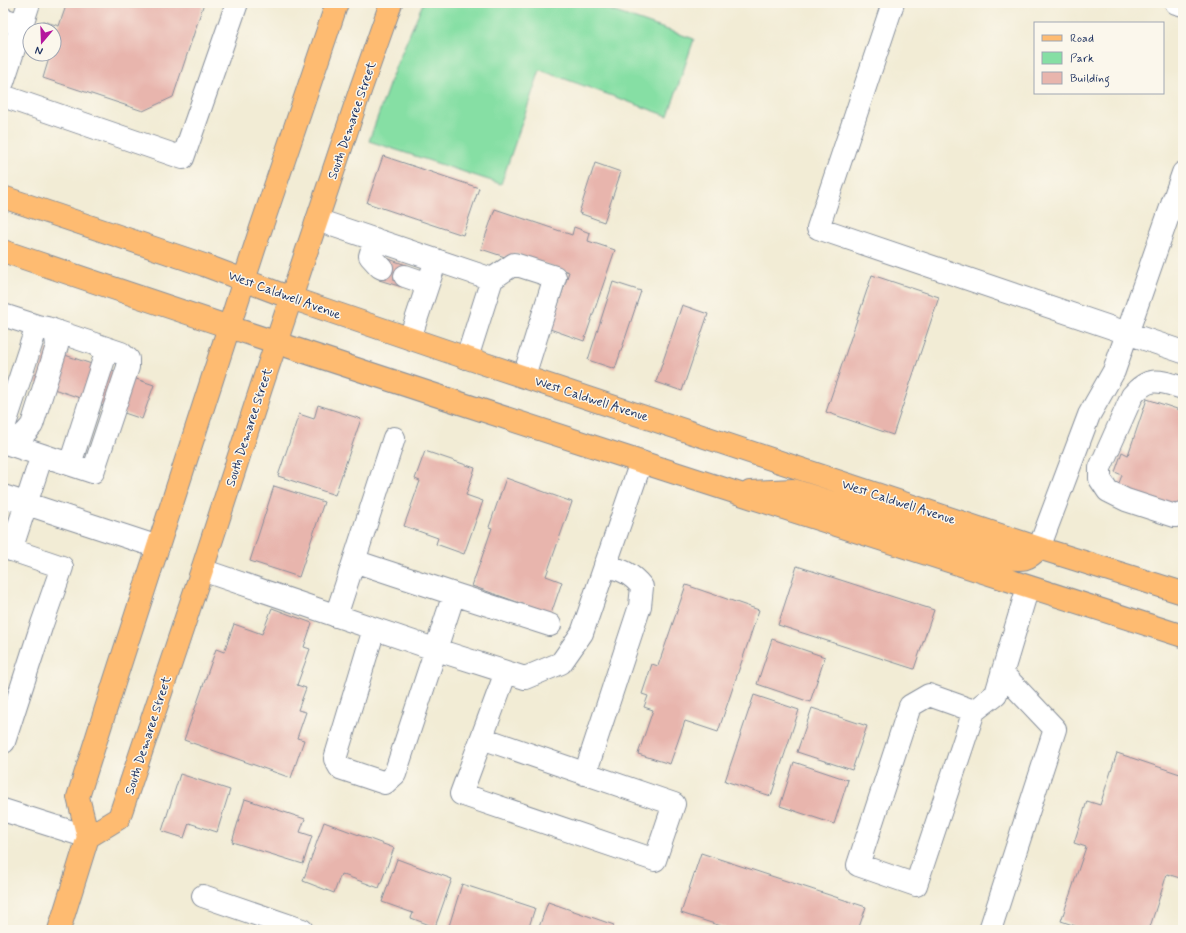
<svg xmlns="http://www.w3.org/2000/svg" width="1186" height="933" viewBox="0 0 1186 933" font-family="Mynerve,sans-serif">
<style>
.green{fill:#86dfa4;stroke:#508781}
.building{fill:#e8b5ad}
.lines{fill:none;stroke-linecap:round;stroke-linejoin:round}
.minor-casing{stroke:#868e9a;stroke-width:24}
.major-casing{stroke:#868e9a;stroke-width:24}
.minor{stroke:#fff;stroke-width:22}
.major{stroke:#febb71;stroke-width:22}
.labels{text-anchor:middle;stroke-width:3;stroke-linejoin:round;paint-order:stroke}
.street-label{font-size:13px;fill:#1b2f5e;stroke:#fbf7ec}
</style>
<rect width="100%" height="100%" fill="#fbf7ec"/>
<filter id="ink" filterUnits="userSpaceOnUse"><feTurbulence type="fractalNoise" baseFrequency=".025" numOctaves="2"/><feDisplacementMap in="SourceGraphic" scale="8" xChannelSelector="R" yChannelSelector="G"/><feConvolveMatrix kernelMatrix="1 2 1 2 8 2 1 2 1" color-interpolation-filters="sRGB"/></filter>
<filter id="wash" filterUnits="userSpaceOnUse"><feTurbulence type="fractalNoise" baseFrequency=".012" numOctaves="4" result="noise"/><feDisplacementMap in="SourceGraphic" scale="16" xChannelSelector="R" yChannelSelector="G"/><feGaussianBlur stdDeviation="0.9" result="paint"/><feColorMatrix in="noise" values="0 0 0 0 0 0 0 0 0 0 0 0 0 0 0 0 0 1.4 0 .05"/><feComposite in="paint" operator="in"/></filter>
<g filter="url(#wash)">
<rect width="100%" height="100%" fill="#f2ecd5"/>
<path class="green" d="M423,3H589L694,39L668,116L540,70L501,184L369,141L395,68Z"/>
<g id="blocks">
<path class="building" d="M67,3H204L173,97L143,111L43,78L49,58L38,54H54V30H40L43,21L59,26Z
M383,156L479,188L463,235L367,203Z
M595,163L621,172L604,222L579,213Z
M495,209L572,235L574,227L590,233L588,241L615,250L584,341L550,329L569,272L513,253L511,259L481,249Z
M386,258L409,266L402,287L379,280Z
M872,275L939,297L893,435L826,412Z
M613,282L641,291L615,369L588,360Z
M682,305L708,314L682,391L656,382Z
M47,349L154,385L142,419L36,383Z
M1147,399L1183,411V496L1178,512L1116,491L1122,475L1115,472L1122,452L1128,455Z
M318,405L361,419L335,495L278,476L299,414L314,419Z
M425,451L475,468L466,495L483,501L464,554L436,544L438,538L404,526L420,481L415,479Z
M506,478L572,502L546,576L562,582L551,614L472,586L492,528L489,527Z
M274,486L324,502L299,577L250,561Z
M797,566L934,610L914,669L778,625Z
M686,585L759,610L718,732L685,721L670,764L638,754L653,710L644,707L648,696L642,694L652,664L658,666Z
M272,608L312,623L304,647L310,649L297,685L306,688L298,710L306,712L297,738L304,740L291,778L184,740L216,649L224,652L234,624L262,634Z
M772,639L825,657L810,702L757,684Z
M754,695L799,710L771,796L725,781Z
M812,708L867,726L852,770L797,752Z
M1117,753L1183,775V829L1182,832L1183,833V879L1167,874L1149,930H1087L1061,921L1086,847L1074,843L1087,801L1100,805Z
M794,762L848,780L834,824L780,806Z
M180,774L230,790L217,832L189,823L184,838L162,831Z
M245,799L305,819L300,832L312,836L303,864L232,842Z
M324,822L394,848L379,888L341,874L334,893L303,881Z
M701,853L866,907L858,930H733L681,913Z
M397,859L452,879L435,927L411,918L413,913L382,902Z
M462,884L535,908L528,930H461L449,926Z
M548,902L614,925L612,930H538Z
M122,926L134,930H121Z"/>
</g>
</g>
<g filter="url(#ink)">
<use href="#blocks" fill-opacity="0" stroke="#868e9a" stroke-width="1"/>
<g class="lines">
<g class="minor-casing">
<path id="minor" d="M893,3L818,228L1183,352
M1176,3L1183,5
M3,19L21,25
M3,82L29,3
M3,96L183,158L237,3
M317,220L492,279L467,358
M375,239L370,256L380,267L382,268
M405,276L428,284
M492,279L514,264L555,277L524,376
M3,315L37,326L3,430
M37,326L47,328L121,353L128,359V367L93,472L42,455
M410,338L436,260
M1183,388C1160,381 1149,375 1132,396L1100,468V479L1108,491L1126,500L1175,516L1183,514
M3,441C18,439 23,437 32,425L57,346L56,337L51,329
M3,442L42,455L11,550
M70,464L104,359V351L96,345
M3,496L158,547
M3,547L62,567L42,624L4,742H3
M1039,548L1089,415L1114,371L1183,173
M202,570L437,650L525,678L561,663L582,633L641,462
M454,594L550,625
M336,616L354,561
M374,629L335,759L340,768L385,783L395,774L454,594L354,561L394,438
M974,711L929,695L910,706L858,865L916,885L974,711L996,694L1028,587
M482,738L674,804L655,860L461,794L506,672
M585,774L640,606L642,587C631,573 622,570 605,565
M3,810L88,837
M203,896L302,930
M990,930L1055,729L1002,673"/>
</g>
<g class="major-casing">
<path id="major" d="M3,197L204,265L291,298L467,358L1039,548L1183,593
M3,251C395,384 789,510 1183,636
M750,492L793,490L1005,558C1022,560 1028,561 1039,548
M88,837L119,818L202,570L261,388L361,88L391,3
M59,930L88,837L78,797L114,683L260,231L337,3"/>
</g>
<use href="#minor" class="minor"/>
<use href="#major" class="major"/>
</g>
</g>
<g class="labels">
<g class="street-label">
<text transform="translate(351 120) rotate(-71)" y="5">South Demaree Street</text>
<text transform="translate(285 294) rotate(20)" y="5">West Caldwell Avenue</text>
<text transform="translate(592 398) rotate(18)" y="5">West Caldwell Avenue</text>
<text transform="translate(248 427) rotate(-72)" y="5">South Demaree Street</text>
<text transform="translate(899 501) rotate(18)" y="5">West Caldwell Avenue</text>
<text transform="translate(147 735) rotate(-72)" y="5">South Demaree Street</text>
</g>
</g>
<rect width="1186" height="933" fill="none" stroke="#fbf7ec" stroke-width="16"/>
<rect x="1034" y="22" width="130" height="72" fill="#fbf7ec" stroke="#a1a7b3"/>
<rect x="1042" y="35" width="20" height="6" fill="#febb71" stroke="#a1a7b3"/>
<text x="1070" y="42" font-size="12" fill="#1b2f5e">Road</text>
<rect x="1042" y="52" width="20" height="12" fill="#86dfa4" stroke="#a1a7b3"/>
<text x="1070" y="62" font-size="12" fill="#1b2f5e">Park</text>
<rect x="1042" y="72" width="20" height="12" fill="#e8b5ad" stroke="#a1a7b3"/>
<text x="1070" y="82" font-size="12" fill="#1b2f5e">Building</text>
<g transform="translate(42 42) rotate(199)"><circle r="19" fill="#fbf7ec" stroke="#a1a7b3"/>
<path d="M0-3L7 15L0 10L-7 15Z" fill="#b5179e"/>
<text y="-6" font-size="11" font-weight="bold" text-anchor="middle" fill="#1b2f5e">N</text>
</g>
</svg>
